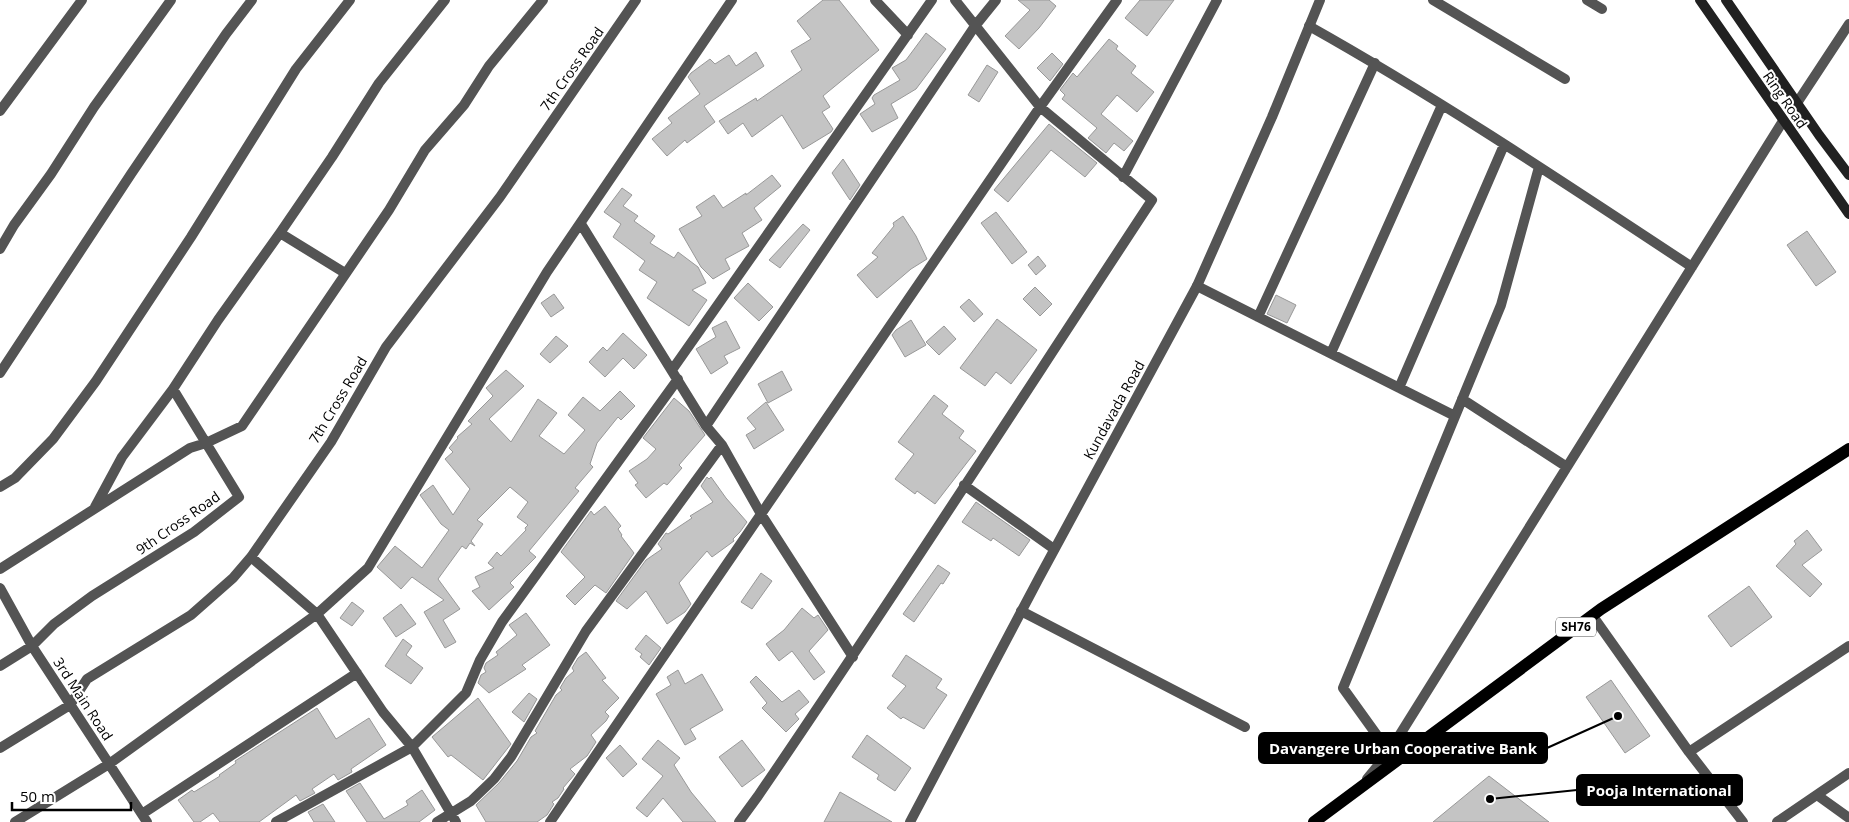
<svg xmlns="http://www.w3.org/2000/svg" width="1849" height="822" viewBox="0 0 1849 822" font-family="'Open Sans',sans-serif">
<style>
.building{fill:#c4c4c4;stroke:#989898}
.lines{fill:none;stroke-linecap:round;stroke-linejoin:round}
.minor{stroke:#545454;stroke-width:10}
.tertiary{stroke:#545454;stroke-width:10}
.secondary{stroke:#212121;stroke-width:10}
.primary{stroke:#000;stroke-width:12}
.labels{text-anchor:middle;stroke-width:4;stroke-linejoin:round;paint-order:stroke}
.shield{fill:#fff;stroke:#4c4c4c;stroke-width:1}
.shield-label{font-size:12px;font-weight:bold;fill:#000}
.street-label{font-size:14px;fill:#000;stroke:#fff}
.leader{fill:none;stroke:#000;stroke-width:2}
.callout-dot{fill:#000;stroke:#fff;stroke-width:2}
.callout{fill:#000;stroke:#000;stroke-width:2}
.callout-label{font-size:15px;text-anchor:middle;font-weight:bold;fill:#fff}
</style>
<rect width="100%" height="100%" fill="#fff"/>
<path class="building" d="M823,0H839L879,50L823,96L830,107L822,112L833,129L831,132L803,149L782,115L752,137L743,123L728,134L719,121L756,98L757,101L802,70L791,51L811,39L797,21Z
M1018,0H1049L1056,6L1039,28L1019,49L1005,36L1030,10Z
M1140,0H1174L1147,36L1125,18Z
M926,33L946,49L916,89L891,104L898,118L872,132L860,114L875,104L872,98L874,95L900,80L892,68L906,60Z
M1109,39L1118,46L1116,49L1136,66L1131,73L1154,92L1137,112L1117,95L1101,114L1133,141L1124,151L1114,143L1106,153L1088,138L1097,128L1062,99L1065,95L1060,90L1073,73L1077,77Z
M756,52L764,66L704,106L715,122L687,143L685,140L667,156L652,139L672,123L668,118L700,94L688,77L691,73L710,59L715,64L729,55L736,66Z
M1052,53L1063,64L1050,81L1037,68Z
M987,65L998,72L979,102L968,95Z
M1049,124L1097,163L1085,177L1051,150L1008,202L994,190Z
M843,159L860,185L850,200L832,173Z
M772,175L781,186L754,208L762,220L742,233L749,246L725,259L730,269L713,279L701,267L679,229L702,216L696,207L714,195L723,208L746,193V195Z
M622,188L632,195L623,206L638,216L634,221L655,236L650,243L674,258L678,252L698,267L706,283L692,290L707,300L689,326L647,298L657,282L639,270L645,261L613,237L621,224L604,212Z
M996,212L1027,252L1012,264L981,223Z
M903,216L916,236L927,259L911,269L877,298L857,275L878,257L872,253L894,226L893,223Z
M803,224L810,230L780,268L769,260Z
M1807,231L1836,272L1816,286L1787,245Z
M1038,256L1046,266L1036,275L1028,265Z
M748,283L773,307L759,321L734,298Z
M1035,287L1052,304L1040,316L1023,299Z
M554,294L564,308L551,317L541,303Z
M1276,295L1296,305L1287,323L1267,314Z
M969,299L983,314L974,322L960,307Z
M997,319L1037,350L1011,384L996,372L985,386L960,368Z
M911,320L926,345L905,357L892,335L896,330Z
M726,321L740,348L724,356L728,363L711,374L696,349L716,337L712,328Z
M944,326L956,339L939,355L926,342Z
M623,333L647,355L634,369L623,358L605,377L589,362L603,347L607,351Z
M556,336L568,346L550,363L540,354Z
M506,370L524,386L489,419L511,442L538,399L557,413L539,436L564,454L585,430L568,415L583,397L600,411L620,391L635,406L621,420L618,417L597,443L590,464L593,467L575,488L579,491L529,551L536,557L510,583L514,587L489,610L472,591L480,587L475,577L494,568L488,563L497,552L501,556L526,530L525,528L528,525L517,517L528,502L510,487L477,520L483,524L471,541L475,546L470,543L466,549L462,546L438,579L460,609L443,620L456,642L445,648L424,612L444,600L412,577L401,589L377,567L395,546L422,568L449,530L441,524L420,495L433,485L453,515L470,489L445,459L453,452L449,448L458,438L457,437L472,424L468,421L493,396L486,388Z
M782,371L792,390L768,403L758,384Z
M934,395L948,406L942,414L964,431L959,438L976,451L935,504L917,491L915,494L895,479L914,454L898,442Z
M674,398L689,411L705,435L679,465L682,468L667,485L664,483L646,498L635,485L638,483L629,471L647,459L656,449L643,438Z
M766,402L784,430L754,449L746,435L756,429L747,418Z
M707,477L709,479L711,477L726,498L747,522L740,532L733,539L734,541L712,557L707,551L679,583L691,604L685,612L667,624L646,591L627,609L616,601L646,560L662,549L658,544L666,533L668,534L692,518L690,516L713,502L701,486Z
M976,502L1030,540L1019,556L993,538L991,541L962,522Z
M605,506L621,526L618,529L622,535L621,536L634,553L606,593L595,585L575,605L566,596L585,577L561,552L591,511L594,515Z
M1807,530L1822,550L1802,565L1822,584L1810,597L1776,566L1796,544L1794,541Z
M938,565L950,573L943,584L941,583L914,622L903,614Z
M761,573L772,581L752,609L741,602Z
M1749,586L1772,617L1731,647L1708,616Z
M352,602L364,611L352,626L340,618Z
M401,604L416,624L396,637L383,618Z
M802,608L814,618L818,615L828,630L809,651L825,672L814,680L792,651L779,661L766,644L784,630Z
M526,613L550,645L522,665L526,669L489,693L478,683L481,675L486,672L484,668L486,663L498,655L496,652L517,635L509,625Z
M646,635L661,648L649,665L640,657L642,654L635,649Z
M403,639L412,646L406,655L423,668L411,684L385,666Z
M586,652L606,678L602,680L619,698L605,712L609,716L606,721L591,735L596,742L587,756L570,769L575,774L563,788L564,789L558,798L552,802L554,804L547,815L537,822H486L476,805L499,783L517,761L531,737L537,733L535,731L556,695L562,690L560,688L566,678L574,671L572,668L578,658Z
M906,655L942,679L936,688L947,695L924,729L903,717L901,719L887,708L906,686L892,676Z
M678,670L685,684L702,674L723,710L690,729L696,739L685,745L656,694L671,685L667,677Z
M756,676L782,702L799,690L809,702L795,714L799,719L786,732L762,708L767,703L750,682Z
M1611,680L1650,736L1625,753L1586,697Z
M529,693L537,699L524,722L512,712Z
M478,698L511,744L483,780L451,755L448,757L432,737Z
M317,708L336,739L369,718L386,745L351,769L352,772L338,780L334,774L312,789L315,793L300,801L296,795L259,822H220L213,813L200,822H194L178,800L192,790L194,792L220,776L219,775L236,763L235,761Z
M867,735L911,768L895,791L877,779L879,775L852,757Z
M658,740L680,758L674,765L691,792L716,822H683L663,798L647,817L636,808L663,776L642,759Z
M742,740L765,770L742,787L719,757Z
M620,745L637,764L623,777L606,758Z
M1489,776L1549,822H1433Z
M360,783L384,819L408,805L406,801L422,790L435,810L419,822H367L346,791Z
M840,792L892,822H824Z
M323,804L335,822H314L308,812Z"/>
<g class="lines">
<path class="minor" d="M445,0L379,83L332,157L280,233L218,320L173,389L206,443L242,426L389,210L425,150L464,105L489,66L543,0
M875,0L908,35
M1433,0L1565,79
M1587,0L1602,9
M1309,26C1441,100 1566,184 1692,267
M1797,103L1849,24
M0,111L82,0
M1123,177L1217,0
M581,224L706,426L722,445L761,514L853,657
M280,233L345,273
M0,249L14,225L51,174L94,107L171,0
M1197,286L1455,416
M1258,317L1375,63
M1331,353L1442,105
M672,370L932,0
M0,373L131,174L226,34L252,0
M1399,388L1504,145
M1462,399L1567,467
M706,426L975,26L996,0
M964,485L1054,549
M0,487L15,478L53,439L96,381L191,237L296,69L350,0
M95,507L122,457L173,389
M251,557L317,614L383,712L412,747L456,822
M0,569L190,448L206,443L239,497L194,532L92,596L54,624L32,646L0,666
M0,588L32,646L147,822
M1021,611L1245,727
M1592,615L1689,752L1743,822
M0,748L70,705L87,679L191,615L233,578L251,557L331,442L386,347L500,197L636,0
M1389,752L1343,688L1501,305L1539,167
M1689,752L1849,646
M1367,779L1389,752L1783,121
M1817,795L1849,818
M142,814L357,673
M15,822L109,764L317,614L368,568L547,272L732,0
M276,822L412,747L466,693L480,660L502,622L678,379
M437,822L471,801L494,779L511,757L586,631L722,445
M550,822L1040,107L1117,0
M739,822L758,796C892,600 1021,399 1152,200L1040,107L955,0
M1777,822L1849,773"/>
<path class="tertiary" d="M910,822L1039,578L1197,286L1272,117L1320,0"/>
<path class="secondary" d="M1700,0L1849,214
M1726,0L1819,135L1849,175"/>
<path class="primary" d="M1314,822L1601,609L1849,449"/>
</g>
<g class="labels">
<rect class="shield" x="1556" y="617.5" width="40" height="19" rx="4"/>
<g class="shield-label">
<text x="1576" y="631">SH76</text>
</g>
<g class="street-label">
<text transform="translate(572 69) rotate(-55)" y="5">7th Cross Road</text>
<text transform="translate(1785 100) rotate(55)" y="5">Ring Road</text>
<text transform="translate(338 400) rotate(-59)" y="5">7th Cross Road</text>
<text transform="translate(1114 410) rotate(-61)" y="5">Kundavada Road</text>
<text transform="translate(178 523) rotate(-35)" y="5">9th Cross Road</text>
<text transform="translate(83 699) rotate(57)" y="5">3rd Main Road</text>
</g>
</g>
<path class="leader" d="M1618 716L1547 748M1490 799L1577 790"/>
<g class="callout-dot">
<circle cx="1618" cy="716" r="5"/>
<circle cx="1490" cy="799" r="5"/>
</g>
<g class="callout">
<rect x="1259" y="733" width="288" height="30" rx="5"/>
<rect x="1577" y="775" width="165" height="30" rx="5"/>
</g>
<g class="callout-label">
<text x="1403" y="754">Davangere Urban Cooperative Bank</text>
<text x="1659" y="796">Pooja International</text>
</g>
<path d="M12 802v8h119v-8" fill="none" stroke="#000000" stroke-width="2.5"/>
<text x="20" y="802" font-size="15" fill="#000000" stroke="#ffffff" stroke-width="4" paint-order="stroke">50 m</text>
</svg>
